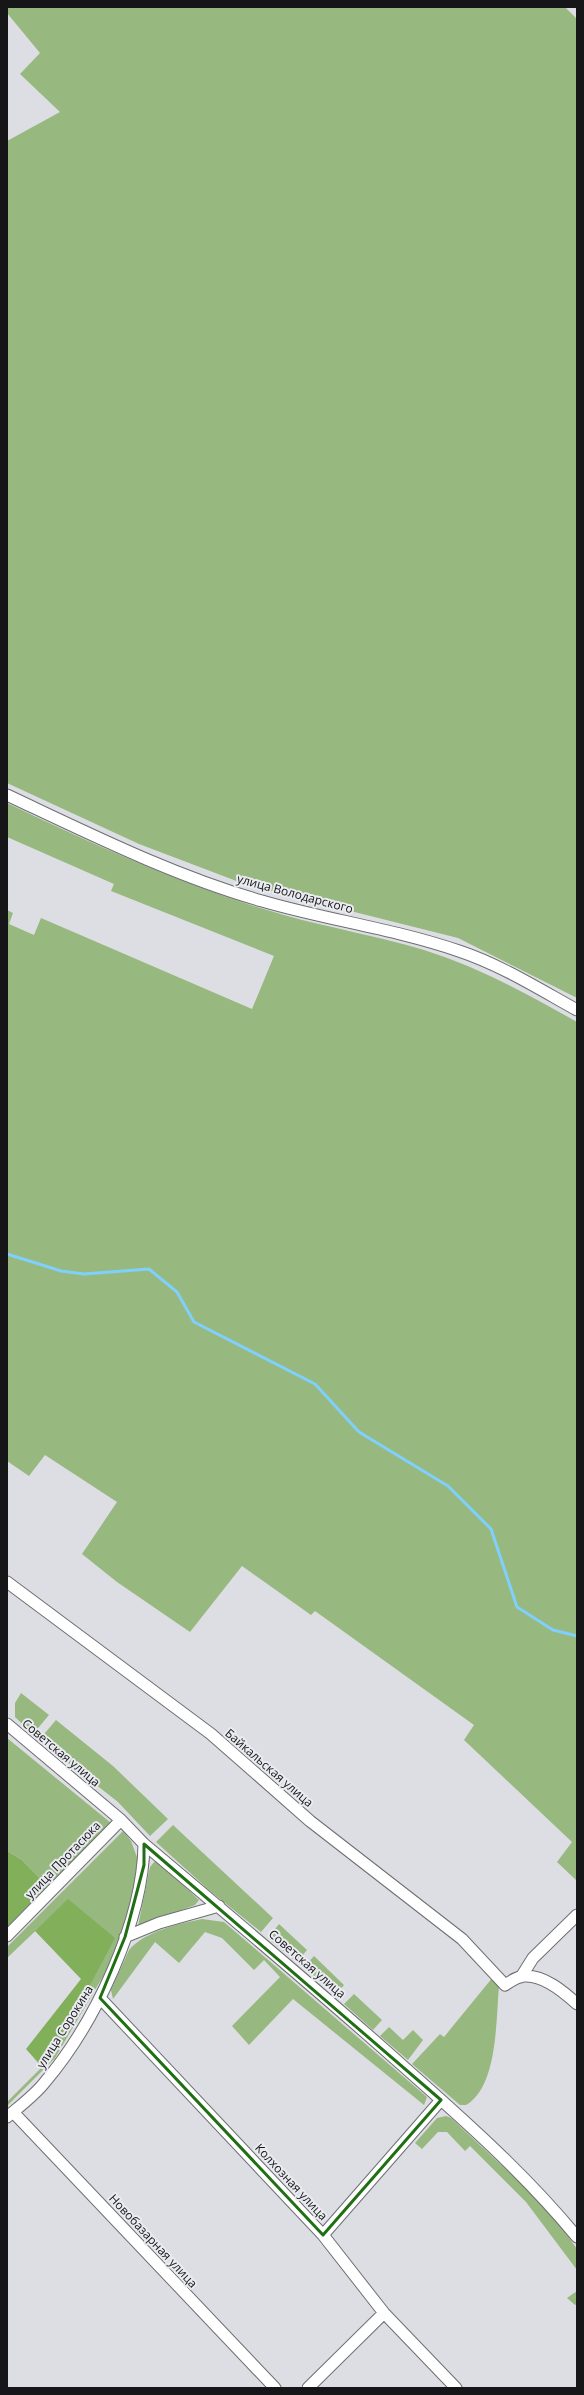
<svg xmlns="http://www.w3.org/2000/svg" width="584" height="2395" viewBox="0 0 584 2395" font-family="'Open Sans',sans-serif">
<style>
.green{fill:#97b87f}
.forest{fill:#81af5a}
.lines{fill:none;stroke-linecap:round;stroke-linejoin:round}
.stream{stroke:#80d0fd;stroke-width:3}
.minor-casing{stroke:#6e6f73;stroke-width:13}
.minor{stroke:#fff;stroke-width:11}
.marked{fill:none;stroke:#206f14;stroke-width:3;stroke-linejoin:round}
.labels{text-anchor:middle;stroke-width:4;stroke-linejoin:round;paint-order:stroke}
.street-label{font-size:12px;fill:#161618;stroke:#eaebf0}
</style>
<rect width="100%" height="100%" fill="#dddee3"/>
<path class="green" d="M7,7H565L577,19V998L458,938L247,885L139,844L7,783V141L60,112L20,74L40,53L7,13Z
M7,803C97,846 188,888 284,915C330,928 378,936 424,950C478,967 528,994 577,1022V1881L557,1862L572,1842L464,1740L474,1725L315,1611L311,1615L242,1566L190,1632L117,1582L82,1554L117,1502L45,1455L29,1476L7,1461V910L13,913L9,924L34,935L41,918L252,1009L274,956L111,891L114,884L7,837Z
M21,1693L49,1715L33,1734L15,1717V1703Z
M56,1720L113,1766L168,1819L150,1836L118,1802L39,1740Z
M7,1738L111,1823L47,1886L22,1860L7,1851Z
M173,1825L273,1918L261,1932L209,1890L156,1842Z
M123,1831L131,1841L138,1860V1870L126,1923L105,1973L55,2058L7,2106V2102L42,2067L114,1938L68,1900L7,1958V1947Z
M155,1861L159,1862L199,1900L195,1905L138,1926L150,1867Z
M202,1919L224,1922L427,2097L424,2105L293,1999L249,2045L232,2026L280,1977L264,1960L254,1970L222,1938L205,1932L179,1963L155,1942L113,1999L111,1990L129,1950C145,1931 179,1924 202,1919Z
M279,1924L307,1950L297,1962L268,1938Z
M314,1956L344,1985L335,1995L304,1967Z
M493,1977L499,1986C496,2018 498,2087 466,2105H460L412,2064L440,2034L444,2037Z
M354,1994L382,2020L373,2030L344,2004Z
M389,2027L403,2040L413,2030L423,2040L408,2060L380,2036Z
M446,2116L451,2118L544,2205L557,2221L577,2249V2270L526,2202L470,2146L465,2151L447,2132H438L422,2149L415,2143L437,2118Z
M577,2291V2304L575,2305L567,2298Z"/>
<path class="forest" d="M7,1851L22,1860L47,1886L7,1927Z
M68,1899L115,1938L74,2015L42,2067L26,2049L81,1979L35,1931Z"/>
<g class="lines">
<path class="stream" d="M7,1254L61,1271L84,1274L149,1269L177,1292L194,1322L315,1384L359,1432L448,1486L491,1529L517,1607L553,1630L577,1636"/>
<g class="minor-casing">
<path id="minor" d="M7,795C90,834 174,876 262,901C327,920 395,929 459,951C501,965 539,989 577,1010
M7,1582L211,1734L310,1821L462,1939L505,1985C511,1981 518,1976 525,1976C544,1975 564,1992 577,2004
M7,1724L121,1820L144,1844C231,1917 318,1990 403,2066C464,2120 525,2174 577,2237
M7,1936L121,1820
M125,1937L159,1923L219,1906
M521,1977L533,1958L577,1915
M100,1998L323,2235L384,2313L456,2388
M13,2112L275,2388
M7,2117C20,2106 35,2095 45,2082C95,2023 143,1922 144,1844
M323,2235L441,2100
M308,2388L384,2313"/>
</g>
<use href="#minor" class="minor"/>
</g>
<path class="marked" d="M144,1844L441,2100L323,2235L100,1998L125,1937L144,1865Z"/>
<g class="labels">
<g class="street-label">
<text transform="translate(295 894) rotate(15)" y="4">улица Володарского</text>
<text transform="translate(61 1753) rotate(40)" y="4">Советская улица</text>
<text transform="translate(269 1768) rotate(41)" y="4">Байкальская улица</text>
<text transform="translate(63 1860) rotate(-46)" y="4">улица Протасюка</text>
<text transform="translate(307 1964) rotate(41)" y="4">Советская улица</text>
<text transform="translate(65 2027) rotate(-58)" y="4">улица Сорокина</text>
<text transform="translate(291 2182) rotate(47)" y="4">Колхозная улица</text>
<text transform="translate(153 2241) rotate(47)" y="4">Новобазарная улица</text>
</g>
</g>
<rect width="584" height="2395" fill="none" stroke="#161618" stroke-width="16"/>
</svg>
